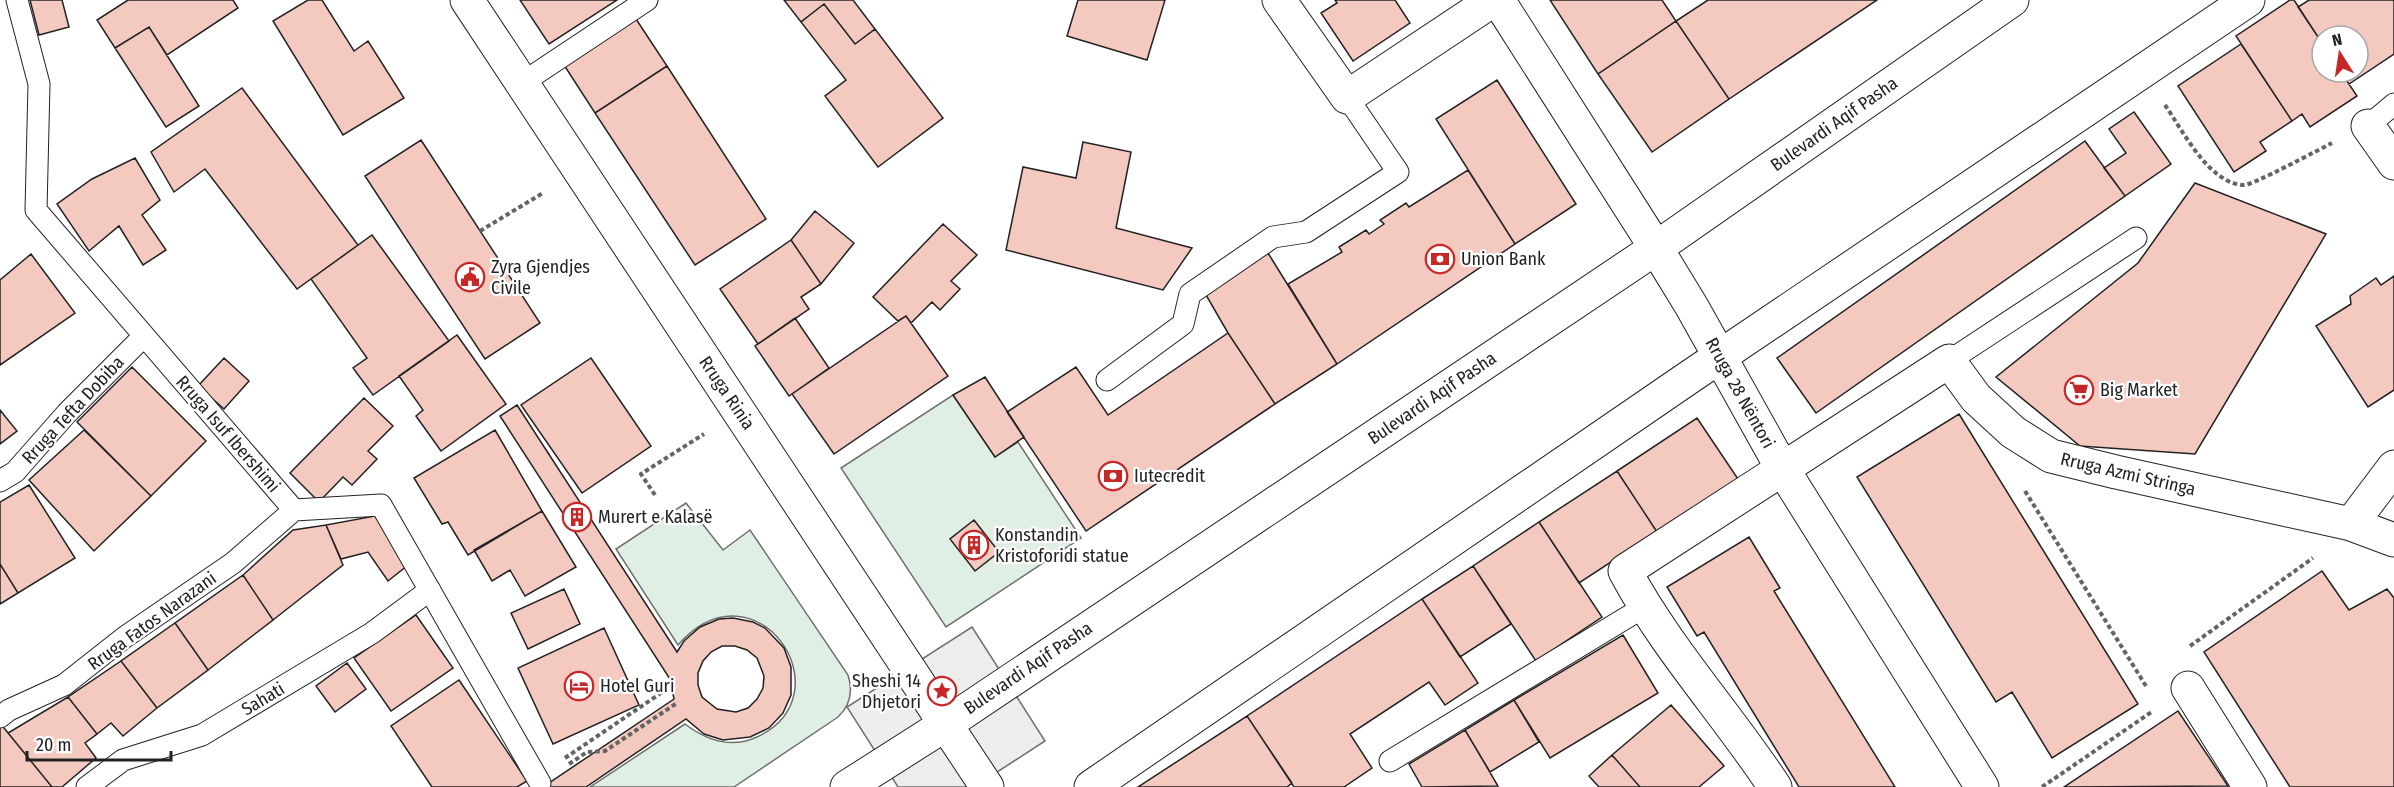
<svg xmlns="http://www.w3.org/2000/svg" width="2394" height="787" viewBox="0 0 2394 787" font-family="'Fira Sans Condensed',sans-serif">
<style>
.green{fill:#e0efe3;stroke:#6f6f6f;stroke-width:1.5}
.parking{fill:#ededed;stroke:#6f6f6f;stroke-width:1.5}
.building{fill:#f3c9c0;stroke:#222;stroke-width:1.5;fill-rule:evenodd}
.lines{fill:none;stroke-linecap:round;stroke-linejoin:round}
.service-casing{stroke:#222;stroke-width:23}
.pedestrian-casing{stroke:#222;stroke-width:35}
.minor-casing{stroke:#222;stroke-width:35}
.secondary-casing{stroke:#222;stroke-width:35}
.path{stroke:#646464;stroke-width:4;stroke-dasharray:4.5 3;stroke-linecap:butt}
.service{stroke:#fff;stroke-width:21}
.pedestrian{stroke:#fff;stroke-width:33}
.minor{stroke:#fff;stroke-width:33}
.secondary{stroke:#fff;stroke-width:33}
.labels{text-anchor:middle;stroke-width:4.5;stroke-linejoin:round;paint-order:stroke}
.street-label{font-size:18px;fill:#222;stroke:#fff}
.poi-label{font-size:18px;fill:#222;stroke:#fff;text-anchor:start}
</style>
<rect width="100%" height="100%" fill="#fff"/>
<path class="green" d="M953,395L995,457L1018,442L1081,538L946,627L841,468Z
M686,503L723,550L750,530L848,675C853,691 851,705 838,717L734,787H590L685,724C706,740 731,749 757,737C849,694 756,557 678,645L616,549Z"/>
<path class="parking" d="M972,627L1045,741L974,787H898L847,707Z"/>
<path class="building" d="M30,0H62L69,27L39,35Z
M128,0H233L238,8L167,55L149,27L115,48L97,20Z
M308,0H322L354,51L368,41L404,98L343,135L273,21Z
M520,0H617L549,44Z
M784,0H853L875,29L855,44L824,4L801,22Z
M1078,0H1165L1147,60L1067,36Z
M1335,0H1395L1410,23L1353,61L1321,13L1337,3Z
M1550,0H1662L1676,21L1598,74Z
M1708,0H1877L1729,99L1676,21Z
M2290,0H2294L2322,43V72H2341L2357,96L2310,127L2302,114L2292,121L2236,36Z
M2309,0H2394V54L2349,84L2341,72H2358V36H2322V43L2298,7Z
M824,4L855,44L875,29L943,118L878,167L825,96L846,80L801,22Z
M636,19L667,66L595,113L564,65Z
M1676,21L1729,99L1652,152L1598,74Z
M149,27L199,106L166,127L115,48Z
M2241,44L2292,121L2260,142L2266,151L2234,172L2178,86Z
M667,66L766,219L695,265L595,113Z
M1497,80L1576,204L1515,244L1436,119Z
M242,88L358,245L297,289L205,169L174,192L151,152Z
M2134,112L2171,164L2125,196L2104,168L2126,153L2109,129Z
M421,140L540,323L485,359L365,176Z
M2085,141L2125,196L1816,413L1777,358Z
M1083,142L1131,152L1116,228L1192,248L1163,290L1006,250L1023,167L1076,178Z
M135,158L160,200L142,215L166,250L143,265L119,226L89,251L57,204L92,179Z
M1468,170L1515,244L1337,364L1288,284L1342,252L1339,247L1366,230L1369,234L1384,224L1380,220L1406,203L1409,207Z
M2195,183L2326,234L2195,454L2080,446L1996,377L2138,263Z
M815,211L854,243L821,284L791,240Z
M943,224L977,255L951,281L960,289L940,310L932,302L911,323L906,316L898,321L873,297Z
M372,235L449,341L373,395L353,368L367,358L311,279Z
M791,240L821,284L801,297L809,309L758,344L720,289Z
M1268,253L1337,364L1275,404L1228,333L1206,295Z
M31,254L75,313L0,365V280Z
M2394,276V390L2368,407L2316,326L2351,304L2350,296L2376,278L2381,285Z
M906,316L948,376L834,454L792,394Z
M795,318L829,368L789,396L755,346Z
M1228,333L1275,404L1086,531L1007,412L1076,367L1108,415Z
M457,335L506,404L441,451L416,416L423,410L399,376Z
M224,358L249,381L224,409L198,386Z
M591,358L651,446L582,493L521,405Z
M132,367L206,441L151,496L77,422Z
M985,377L1024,437L995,457L953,395Z
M364,398L393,426L368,451L377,459L352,485L343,477L319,502L290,473Z
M517,405L677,652L684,641L700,627L719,619L733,618L753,622L765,628L784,648L791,667V695L783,713L769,728L750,737L723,740L704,734L686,719L586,787H543L674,699L670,679L500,416ZM722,646H735L747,650L757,658L764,676L763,688L757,699L748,708L736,712L717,709L702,697L698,685V673L703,661L711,652Z
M0,410L17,431L0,444Z
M1959,414L2138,704L2052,758L2012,692L1996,702L1857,477Z
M1697,418L1738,479L1657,532L1617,471Z
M84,430L151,496L94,551L29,480Z
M495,430L542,511L468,555L448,522L442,524L414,478Z
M1617,471L1657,532L1579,583L1539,522Z
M29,485L75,558L18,593L0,564V502Z
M542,511L576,567L525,596L510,570L492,581L474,550Z
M380,515L408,565L388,581L368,552L341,559L326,525Z
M974,520L999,552L975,571L950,539Z
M1539,522L1602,617L1536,661L1473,566Z
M326,525L343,565L273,620L243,575L293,530Z
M1749,537L1780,588L1774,591L1895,787H1799L1704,632L1697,636L1667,587Z
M0,564L18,593L0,604Z
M1473,566L1511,624L1460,657L1422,599Z
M2322,571L2349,610L2387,589L2394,598V787H2290L2204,652Z
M243,575L273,620L208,670L175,623Z
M564,589L580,624L528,649L511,613Z
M1422,599L1478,683L1445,705L1429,682L1350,734L1372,768L1344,787H1294L1247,716Z
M416,615L453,668L391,711L354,658Z
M175,623L208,670L157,708L121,661Z
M604,628L639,705L553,744L518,668Z
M1623,635L1658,693L1550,758L1514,700Z
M121,661L157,708L123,736L111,723L97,734L68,697Z
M347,663L366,689L335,712L316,686Z
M459,680L527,781L517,787H432L391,726Z
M68,697L97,734L85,743L96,758L62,787H52L8,733Z
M1514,700L1539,742L1490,772L1465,730Z
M1671,705L1724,766L1699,787H1640L1612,755Z
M2178,711L2228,786L2064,787Z
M1247,716L1292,783L1287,787H1138Z
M0,723L52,787H0Z
M1465,730L1498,786L1422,787L1409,764Z
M1612,755L1640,787H1599L1589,776Z"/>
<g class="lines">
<g class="service-casing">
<path id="service" d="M17,0L39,84L36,210L294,510L381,505L540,783
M522,83L647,0
M2368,126L2394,104
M1949,361L2136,238
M1107,380L1183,324L1190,294L1273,237L1306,232L1398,172L1347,97
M0,481L15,472L67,413L144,336
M0,717L9,710L64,685L125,637L233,563L294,510
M1390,761L1644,607
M87,787L123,760L202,735L372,633L430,590"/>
</g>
<g class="pedestrian-casing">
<path id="pedestrian" d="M1091,787L1691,376L2248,0"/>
</g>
<g class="minor-casing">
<path id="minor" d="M1279,0L1347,97L1493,0
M2368,126L2394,163
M2351,524L2394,467
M2188,688L2250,787
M1775,787C1727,714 1666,648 1625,571L1949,361L1976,398L2013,432L2051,456L2116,472L2351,524L2394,540"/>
</g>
<g class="secondary-casing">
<path id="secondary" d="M467,0L987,787
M1498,0L1656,248L1692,307L1782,468L1982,787
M847,787L946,724L1656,248L2012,0"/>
</g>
<path class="path" d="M2165,105C2183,131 2209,184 2244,185C2253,185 2318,150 2332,143
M480,231L543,193
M2025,491L2146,686
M655,495L641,474L704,434
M2190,646L2313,558
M565,758L664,691
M569,764L587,752L605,751L677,703
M2042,787L2153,711"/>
<use href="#service" class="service"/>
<use href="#pedestrian" class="pedestrian"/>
<use href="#minor" class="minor"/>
<use href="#secondary" class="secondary"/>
</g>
<defs>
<g id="bank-ring" transform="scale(1.5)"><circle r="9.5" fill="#fff" stroke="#c62828" stroke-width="1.5"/><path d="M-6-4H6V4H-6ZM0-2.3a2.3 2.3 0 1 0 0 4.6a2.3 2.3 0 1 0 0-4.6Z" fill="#c62828"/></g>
<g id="civic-ring" transform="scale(1.5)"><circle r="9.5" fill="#fff" stroke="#c62828" stroke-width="1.5"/><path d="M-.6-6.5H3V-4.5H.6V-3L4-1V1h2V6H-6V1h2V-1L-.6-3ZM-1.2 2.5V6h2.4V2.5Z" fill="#c62828"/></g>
<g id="supermarket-ring" transform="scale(1.5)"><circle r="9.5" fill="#fff" stroke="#c62828" stroke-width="1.5"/><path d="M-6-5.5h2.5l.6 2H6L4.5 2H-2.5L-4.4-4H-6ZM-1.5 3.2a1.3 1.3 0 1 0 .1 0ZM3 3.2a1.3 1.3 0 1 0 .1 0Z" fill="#c62828"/></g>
<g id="building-ring" transform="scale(1.5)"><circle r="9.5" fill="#fff" stroke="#c62828" stroke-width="1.5"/><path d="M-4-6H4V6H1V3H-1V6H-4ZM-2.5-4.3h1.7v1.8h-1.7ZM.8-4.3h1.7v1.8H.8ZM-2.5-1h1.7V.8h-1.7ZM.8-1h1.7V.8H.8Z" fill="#c62828"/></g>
<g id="hotel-ring" transform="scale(1.5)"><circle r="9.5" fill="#fff" stroke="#c62828" stroke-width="1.5"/><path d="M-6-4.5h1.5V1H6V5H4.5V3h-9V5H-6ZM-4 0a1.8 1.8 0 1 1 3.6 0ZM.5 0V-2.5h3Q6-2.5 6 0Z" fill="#c62828"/></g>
<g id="sight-ring" transform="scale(1.5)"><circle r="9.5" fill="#fff" stroke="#c62828" stroke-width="1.5"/><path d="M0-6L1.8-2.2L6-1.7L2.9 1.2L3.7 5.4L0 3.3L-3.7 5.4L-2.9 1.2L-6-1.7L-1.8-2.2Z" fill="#c62828"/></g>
</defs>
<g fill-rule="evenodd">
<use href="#bank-ring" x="1440" y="259"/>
<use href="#civic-ring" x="470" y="277"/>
<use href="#supermarket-ring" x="2079" y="390"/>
<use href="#bank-ring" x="1113" y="476"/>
<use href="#building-ring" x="577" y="517"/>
<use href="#building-ring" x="974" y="545"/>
<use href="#hotel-ring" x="579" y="686"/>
<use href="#sight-ring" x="942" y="691"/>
</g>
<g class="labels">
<g class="street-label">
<text transform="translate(1834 124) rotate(-35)" y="6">Bulevardi Aqif Pasha</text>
<text transform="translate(727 393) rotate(56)" y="6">Rruga Rinia</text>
<text transform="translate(1740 393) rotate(61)" y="6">Rruga 28 Nëntori</text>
<text transform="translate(1432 398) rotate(-34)" y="6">Bulevardi Aqif Pasha</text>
<text transform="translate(73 410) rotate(-47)" y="6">Rruga Tefta Dobiba</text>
<text transform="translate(228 434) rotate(49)" y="6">Rruga Isuf Ibershimi</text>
<text transform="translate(2128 474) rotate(13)" y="6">Rruga Azmi Stringa</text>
<text transform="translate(152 621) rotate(-36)" y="6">Rruga Fatos Narazani</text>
<text transform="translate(1028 668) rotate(-34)" y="6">Bulevardi Aqif Pasha</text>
<text transform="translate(263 699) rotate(-31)" y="6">Sahati</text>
</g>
<g class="poi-label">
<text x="1461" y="265">Union Bank</text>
<text x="491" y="273">Zyra Gjendjes<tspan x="491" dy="21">Civile</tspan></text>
<text x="2100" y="396">Big Market</text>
<text x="1134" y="482">Iutecredit</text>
<text x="598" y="523">Murert e Kalasë</text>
<text x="995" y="541">Konstandin<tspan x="995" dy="21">Kristoforidi statue</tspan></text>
<text x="921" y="687" text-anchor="end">Sheshi 14<tspan x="921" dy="21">Dhjetori</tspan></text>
<text x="600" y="692">Hotel Guri</text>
</g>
</g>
<g transform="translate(2340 54) rotate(348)"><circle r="28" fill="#ffffff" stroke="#a7a7a7" stroke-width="1.5"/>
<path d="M0-4.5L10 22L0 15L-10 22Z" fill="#c62828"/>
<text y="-9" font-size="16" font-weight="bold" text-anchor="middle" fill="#222222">N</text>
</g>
<path d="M27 751v9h144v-9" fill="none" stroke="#222222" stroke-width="3"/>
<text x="36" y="751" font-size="18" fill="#222222" stroke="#ffffff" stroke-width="4.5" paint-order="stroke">20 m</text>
</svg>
